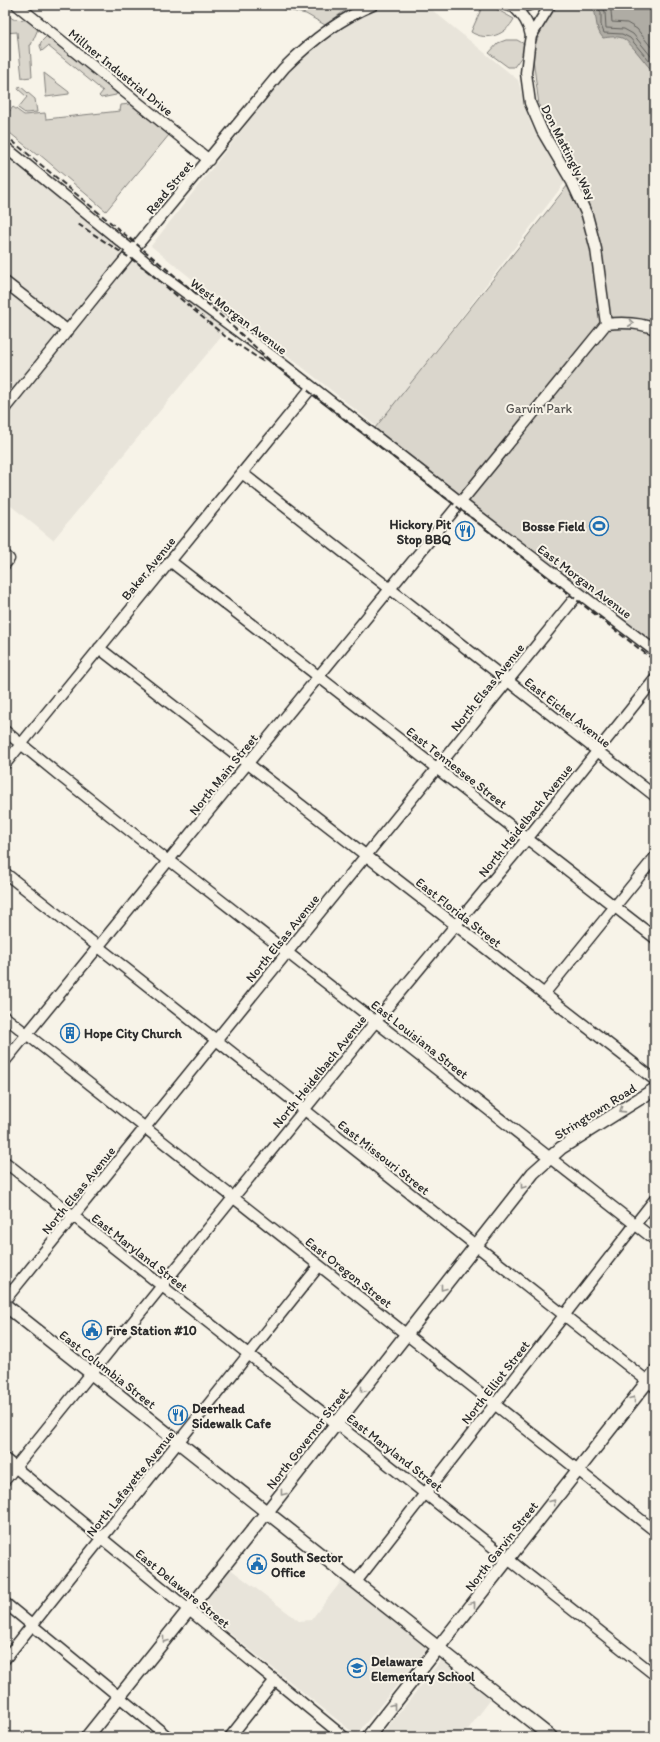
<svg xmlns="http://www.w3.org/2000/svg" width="660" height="1742" viewBox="0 0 660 1742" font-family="Itim,sans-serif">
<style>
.built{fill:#e8e4da}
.green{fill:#dad6cc;stroke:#82807c}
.water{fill:#afaca4;stroke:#7a7874}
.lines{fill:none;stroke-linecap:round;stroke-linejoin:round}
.shore{stroke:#605f5b;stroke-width:1}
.minor-casing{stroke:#2b2b2b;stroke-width:13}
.major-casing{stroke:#2b2b2b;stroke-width:15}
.minor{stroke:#f7f3e8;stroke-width:10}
.major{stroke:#f7f3e8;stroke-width:12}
.rail{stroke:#2b2b2b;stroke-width:2;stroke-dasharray:6 3;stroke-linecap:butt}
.oneway{stroke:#918f8a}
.labels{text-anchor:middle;stroke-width:4;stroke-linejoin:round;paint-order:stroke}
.street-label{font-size:13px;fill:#2b2b2b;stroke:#f7f3e8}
.park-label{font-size:13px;fill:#575653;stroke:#f7f3e8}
.poi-label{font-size:13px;font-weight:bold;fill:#2b2b2b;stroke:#f7f3e8;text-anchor:start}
</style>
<rect width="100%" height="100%" fill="#f7f3e8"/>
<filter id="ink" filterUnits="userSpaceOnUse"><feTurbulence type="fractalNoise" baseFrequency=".025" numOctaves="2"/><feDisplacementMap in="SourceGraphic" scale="8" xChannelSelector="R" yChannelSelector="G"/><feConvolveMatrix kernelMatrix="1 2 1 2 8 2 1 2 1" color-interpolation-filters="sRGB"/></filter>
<g filter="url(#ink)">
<path class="built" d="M391,5H426L518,80L531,125L566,181L377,427L151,246L289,70L312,48L365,14Z
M5,148L231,325L53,540L5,501Z
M229,1568L299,1621L311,1620L343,1579L428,1647L356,1735L197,1607Z
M442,1659L492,1698L462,1737H380Z"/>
<path class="green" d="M223,5H356C345,9 336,18 325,25L306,14L265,5L246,6Z
M483,5H489L514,19C506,35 487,42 471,32Z
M559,5H655V644L651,643L375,428L575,176L539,105L532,51L549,13Z
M5,13L13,19L27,20L38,29L31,45H30L32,77L22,78L17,32L5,33Z
M47,36L117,92L116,95L101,98L99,96L103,91L48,46L42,51L40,46L41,42Z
M506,40H517L526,45L525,52L514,67H508L489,53L498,43Z
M44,73L69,92V94L46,97Z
M20,86L35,99L37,112L25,113L18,108L27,97L18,89Z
M130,104L169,135L106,211L39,154L37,155L5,129V117L13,107L24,115L45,113L46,119L120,111L121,105Z"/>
<path class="water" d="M592,5H655V74C648,67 629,40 622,38C617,36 609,37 603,38C594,28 598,16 592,5Z"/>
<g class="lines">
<path class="shore" d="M597,5L601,13V25L604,33L622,34L630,38L655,68
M602,5L605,12L606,28L624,29L633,34L655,61
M609,5L611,11L612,22L627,23L637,29L655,52"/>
<g class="minor-casing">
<path id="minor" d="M17,5L209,160
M506,5L514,7L529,5
M514,7C523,16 529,23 531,36
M5,147L163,276L272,356L460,502L655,651
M5,282L68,331
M606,324C623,322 639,322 655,329
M5,408L114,273L284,68C310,42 339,19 373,5
M242,473L655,796
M5,555L9,559L5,564
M170,561L655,938
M99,648L655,1080
M5,731L64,779L168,861
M5,764L312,387
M169,860L655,1240
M5,873L655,1387
M544,994L655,857
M5,1017L655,1531
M5,1061L606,324L596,249L587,215L572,182L542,131L530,103L526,73L529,47L531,36L550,5
M5,1162L655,1675
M5,1300L579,593
M5,1459L344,1737
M5,1480L376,1021L527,839L655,679
M356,1582L655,1199
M5,1603L168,1737
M5,1659L319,1266
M230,1737L275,1680"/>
</g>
<g class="major-casing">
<path id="major" d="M5,1305L551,1737
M87,1737L267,1512L533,1173L561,1148L655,1089
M368,1737L655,1372"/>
</g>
<use href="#minor" class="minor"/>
<use href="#major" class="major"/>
<path class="rail" d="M5,135L198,295L275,365L655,661
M78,224L139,264L226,337L264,362"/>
</g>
<defs><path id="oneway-chevron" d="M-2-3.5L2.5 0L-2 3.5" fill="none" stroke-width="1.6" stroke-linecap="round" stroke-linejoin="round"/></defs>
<g class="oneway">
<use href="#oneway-chevron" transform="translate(631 323) rotate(6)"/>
<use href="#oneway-chevron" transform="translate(622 1110) rotate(147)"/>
<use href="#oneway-chevron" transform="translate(523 1186) rotate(128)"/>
<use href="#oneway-chevron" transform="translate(443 1288) rotate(128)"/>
<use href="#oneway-chevron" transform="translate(363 1390) rotate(128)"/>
<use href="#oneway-chevron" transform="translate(633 1399) rotate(-52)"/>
<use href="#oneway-chevron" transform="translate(283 1493) rotate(128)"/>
<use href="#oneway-chevron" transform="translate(553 1502) rotate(-52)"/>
<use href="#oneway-chevron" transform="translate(473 1604) rotate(-52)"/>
<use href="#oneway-chevron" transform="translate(165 1640) rotate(128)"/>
<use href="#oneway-chevron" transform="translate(393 1706) rotate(-52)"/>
</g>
</g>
<defs>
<g id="stadium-ring" transform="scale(1)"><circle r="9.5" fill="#f7f3e8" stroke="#1f6fb2" stroke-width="1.5"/><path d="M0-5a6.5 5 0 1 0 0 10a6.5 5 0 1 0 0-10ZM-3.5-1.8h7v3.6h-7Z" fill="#1f6fb2"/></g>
<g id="restaurant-ring" transform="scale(1)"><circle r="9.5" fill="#f7f3e8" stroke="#1f6fb2" stroke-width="1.5"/><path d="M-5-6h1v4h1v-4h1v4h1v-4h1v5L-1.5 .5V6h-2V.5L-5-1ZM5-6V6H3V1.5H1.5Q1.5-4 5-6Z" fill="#1f6fb2"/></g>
<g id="building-ring" transform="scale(1)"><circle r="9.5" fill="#f7f3e8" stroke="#1f6fb2" stroke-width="1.5"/><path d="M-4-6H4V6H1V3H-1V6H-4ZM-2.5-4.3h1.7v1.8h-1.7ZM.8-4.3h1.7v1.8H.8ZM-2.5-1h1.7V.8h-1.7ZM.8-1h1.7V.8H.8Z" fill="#1f6fb2"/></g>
<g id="civic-ring" transform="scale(1)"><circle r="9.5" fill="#f7f3e8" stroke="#1f6fb2" stroke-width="1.5"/><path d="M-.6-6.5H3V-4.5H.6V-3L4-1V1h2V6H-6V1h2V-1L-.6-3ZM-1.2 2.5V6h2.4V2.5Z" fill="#1f6fb2"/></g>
<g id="school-ring" transform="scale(1)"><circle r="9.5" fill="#f7f3e8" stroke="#1f6fb2" stroke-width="1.5"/><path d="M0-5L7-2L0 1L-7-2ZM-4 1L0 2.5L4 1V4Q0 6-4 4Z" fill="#1f6fb2"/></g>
</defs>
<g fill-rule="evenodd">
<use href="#stadium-ring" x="599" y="526"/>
<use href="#restaurant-ring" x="465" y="531"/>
<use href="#building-ring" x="70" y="1033"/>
<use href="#civic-ring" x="92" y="1330"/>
<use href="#restaurant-ring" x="178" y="1415"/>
<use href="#civic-ring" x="257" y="1564"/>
<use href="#school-ring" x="357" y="1668"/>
</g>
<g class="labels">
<g class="street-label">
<text transform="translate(121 72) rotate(39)" y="5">Millner Industrial Drive</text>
<text transform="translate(569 152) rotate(63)" y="5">Don Mattingly Way</text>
<text transform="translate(169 187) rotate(-50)" y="5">Read Street</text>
<text transform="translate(239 316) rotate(37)" y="5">West Morgan Avenue</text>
<text transform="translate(148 568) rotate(-51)" y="5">Baker Avenue</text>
<text transform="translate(585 581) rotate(37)" y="5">East Morgan Avenue</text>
<text transform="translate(487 687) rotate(-51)" y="5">North Elsas Avenue</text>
<text transform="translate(568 712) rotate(38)" y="5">East Eichel Avenue</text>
<text transform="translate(457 767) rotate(38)" y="5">East Tennessee Street</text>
<text transform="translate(223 774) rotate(-51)" y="5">North Main Street</text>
<text transform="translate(525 820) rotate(-51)" y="5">North Heidelbach Avenue</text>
<text transform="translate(459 912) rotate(38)" y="5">East Florida Street</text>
<text transform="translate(282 938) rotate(-51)" y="5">North Elsas Avenue</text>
<text transform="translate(420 1039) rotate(38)" y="5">East Louisiana Street</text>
<text transform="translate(319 1071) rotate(-51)" y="5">North Heidelbach Avenue</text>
<text transform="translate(595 1111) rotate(-32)" y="5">Stringtown Road</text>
<text transform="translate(384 1157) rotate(38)" y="5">East Missouri Street</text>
<text transform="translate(78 1190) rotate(-51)" y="5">North Elsas Avenue</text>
<text transform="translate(140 1252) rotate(38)" y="5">East Maryland Street</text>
<text transform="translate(349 1272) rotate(38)" y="5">East Oregon Street</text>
<text transform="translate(108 1369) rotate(38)" y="5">East Columbia Street</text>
<text transform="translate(495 1382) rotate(-52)" y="5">North Elliot Street</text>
<text transform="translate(307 1438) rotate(-52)" y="5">North Governor Street</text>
<text transform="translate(395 1452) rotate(38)" y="5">East Maryland Street</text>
<text transform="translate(130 1483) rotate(-51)" y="5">North Lafayette Avenue</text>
<text transform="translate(501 1546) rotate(-52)" y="5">North Garvin Street</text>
<text transform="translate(183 1588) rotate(39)" y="5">East Delaware Street</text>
</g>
<g class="park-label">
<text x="539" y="413">Garvin Park</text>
</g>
<g class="poi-label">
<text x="451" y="529" text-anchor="end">Hickory Pit<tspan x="451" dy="15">Stop BBQ</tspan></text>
<text x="585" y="531" text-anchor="end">Bosse Field</text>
<text x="84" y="1038">Hope City Church</text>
<text x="106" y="1335">Fire Station #10</text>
<text x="192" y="1413">Deerhead<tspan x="192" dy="15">Sidewalk Cafe</tspan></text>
<text x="271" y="1562">South Sector<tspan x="271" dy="15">Office</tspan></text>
<text x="371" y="1666">Delaware<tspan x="371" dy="15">Elementary School</tspan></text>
</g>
</g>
<rect width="660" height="1742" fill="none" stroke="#f7f3e8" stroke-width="20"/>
<rect x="10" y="10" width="640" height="1722" fill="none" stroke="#2b2b2b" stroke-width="1.5" filter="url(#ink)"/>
</svg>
